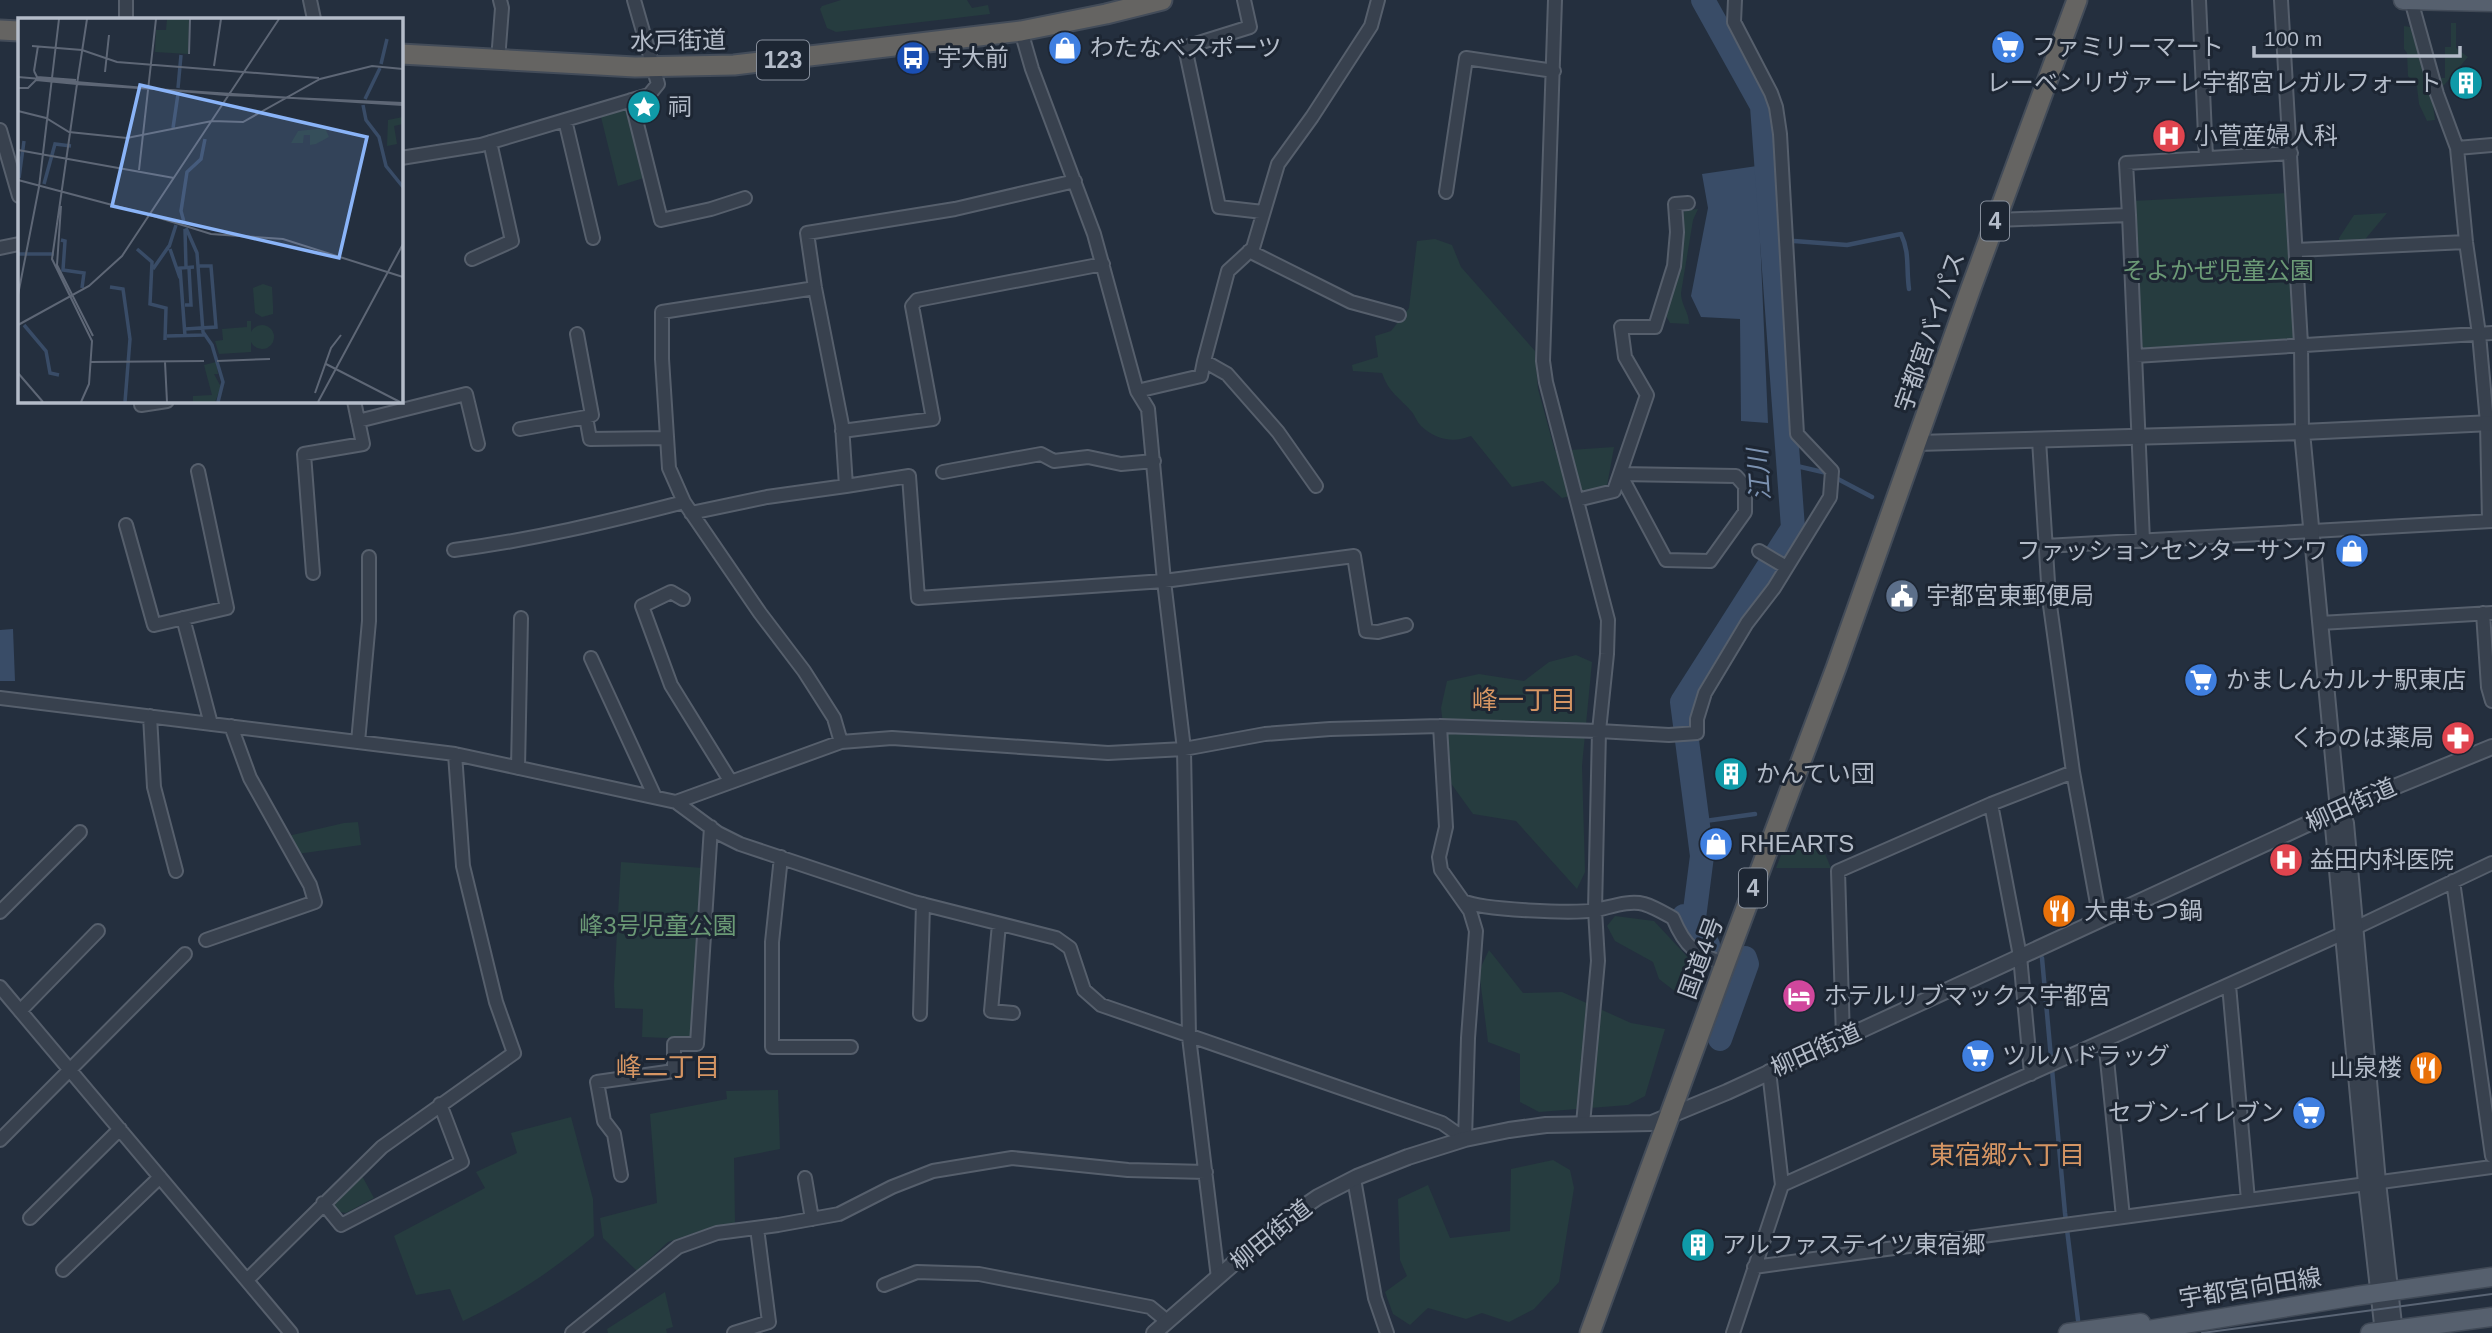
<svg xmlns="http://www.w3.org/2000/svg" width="2492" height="1333" viewBox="0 0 2492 1333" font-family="Helvetica,'Noto Sans JP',sans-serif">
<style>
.green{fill:#263c3f}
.water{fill:#394c67}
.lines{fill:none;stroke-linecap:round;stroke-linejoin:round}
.stream{stroke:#394c67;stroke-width:4.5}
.river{stroke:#394c67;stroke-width:24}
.minor-casing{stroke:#565f6c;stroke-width:16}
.tertiary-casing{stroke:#565f6c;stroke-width:18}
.primary-casing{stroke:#414a57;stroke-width:21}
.trunk-casing{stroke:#434c59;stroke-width:23}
.minor{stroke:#38414e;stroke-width:12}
.tertiary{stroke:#38414e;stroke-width:14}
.primary{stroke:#56606e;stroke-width:18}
.trunk{stroke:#656462;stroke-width:19}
.tram{stroke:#5a6575;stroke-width:2}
.labels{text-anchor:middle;stroke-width:6;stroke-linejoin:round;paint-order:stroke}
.shield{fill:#1d2633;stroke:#878f9c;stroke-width:2}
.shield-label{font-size:23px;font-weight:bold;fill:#b4bcc9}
.street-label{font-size:24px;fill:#b4bcc9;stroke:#1d2633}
.poi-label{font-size:24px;fill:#b4bcc9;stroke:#1d2633;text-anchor:start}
.park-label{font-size:24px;fill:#6b9a76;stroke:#1d2633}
.water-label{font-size:26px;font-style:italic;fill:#7c92b1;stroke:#1d2633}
.neighbourhood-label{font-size:26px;fill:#d59563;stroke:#1d2633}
.inset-river{fill:none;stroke:#394c67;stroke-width:3.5}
.inset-road{fill:none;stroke:#5e6776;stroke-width:2}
.view{fill:#8ab4f8;fill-opacity:0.15;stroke:#8ab4f8;stroke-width:3.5}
.inset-edge{fill:none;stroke:#b4bcc9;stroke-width:3.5}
</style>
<rect width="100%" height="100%" fill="#242f3e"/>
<path class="green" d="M841,0H967L972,8L988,5L990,14L836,32L827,28L820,9L822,6Z
M2451,23H2456V48L2468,57L2440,90L2438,78H2445V47H2451Z
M2404,26L2410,27L2432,98L2435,120L2427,121L2419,104L2417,87L2408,76L2407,53L2404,49Z
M630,105L647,177L618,186L600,113Z
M2289,193L2297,340L2138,351L2132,201Z
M1698,209L1693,220L1681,293C1681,305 1689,312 1689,324L1670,323L1665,314L1683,236L1682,214L1686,210Z
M2387,213L2362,243L2339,244V238L2354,215Z
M1435,239L1452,245L1461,267L1535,351L1538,389L1555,451L1614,447L1607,486L1562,498L1543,481L1512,487L1471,436C1453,443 1436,440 1421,426C1417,422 1415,416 1412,412C1399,397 1389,393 1382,373L1353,371L1352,365L1378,357L1375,336L1391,331L1409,308L1417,241Z
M1576,655L1592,662L1582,766L1585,872L1577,889L1516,821L1473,814L1450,782L1441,708L1447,681L1479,674L1524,681L1549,662Z
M358,822L361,845L297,854L288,836L344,823Z
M1786,842H1820L1831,868H1776Z
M621,862L703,868L691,1039L642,1037L643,1009L615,1008L614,985Z
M1615,916L1654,921L1695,965L1681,996L1659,979L1653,962L1615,941L1607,926Z
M1489,950L1523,993L1562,992L1631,1023L1665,1029L1645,1096L1628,1105L1539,1112L1520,1102V1054L1488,1042L1479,971Z
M778,1090L780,1149L734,1158L735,1224L712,1227L668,1242L637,1271L603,1238L600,1218L657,1203L650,1114L727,1099L726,1091Z
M571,1117L593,1199L594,1236C552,1271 513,1297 463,1321L450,1289L416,1295L394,1236L485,1188L476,1172L517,1153L511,1133Z
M1553,1160L1570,1170L1574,1188L1559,1282L1534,1309L1509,1322L1482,1313L1466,1319L1428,1308L1410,1325L1393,1314L1385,1292L1407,1276L1400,1260L1398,1199L1428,1185L1450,1238L1510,1231L1511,1169Z
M361,1174L374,1198L346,1213L340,1212L335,1206L336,1197Z
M665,1292L673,1327L666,1329L667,1333H608L607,1329Z"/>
<path class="water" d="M1757,166L1768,423L1741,421L1740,319L1701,317L1691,296L1708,208L1702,174Z
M13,629L15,681H0V630Z"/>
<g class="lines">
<path class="stream" d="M1772,239L1780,240
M1794,241L1847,245L1901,234C1910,253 1906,268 1909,289
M1788,464L1827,473
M1836,478L1872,497
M1698,822L1755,814
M2042,958L2065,1213L2078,1320"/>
<path class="river" d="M1684,916L1694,918L1702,856L1682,702L1793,528L1762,106L1703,0
M1694,918L1702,942L1708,945
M1720,1039L1747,964L1745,958"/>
<g class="minor-casing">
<path id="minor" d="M310,0L314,19
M1244,0L1250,27L1189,46L1186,52L1219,207L1263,212
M1555,0L1543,361L1546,382L1608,620L1607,654L1599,731L1595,910L1598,961L1583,1124
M2199,0L2206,158
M2281,0L2301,344L2302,432
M2411,0L2437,94L2457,148L2466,242L2479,334L2487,423L2489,521
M126,19V0
M1021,31L1032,69L1094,234L1137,391L1148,409L1164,581L1184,749L1189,1037L1218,1278
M498,60L502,8L500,0
M631,100L661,220L711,209L745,198
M565,120L593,238
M0,130L19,196
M2457,148L2492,145
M401,158L481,145L649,95L658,84L634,0
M1075,181L955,209L807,233L815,288L842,425L846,486L909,476L918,598L1164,581L1354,556L1366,631L1378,632L1406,625
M1446,192L1466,58L1554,71
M2129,215L2126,163L2291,153
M1996,220L2129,215L2143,541
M0,248L19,244
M2296,250L2466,242
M1249,251L1351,302L1399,315
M472,259L512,241L490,142
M815,288L662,312V359L669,468L684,502L760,613L804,671L834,718L841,742
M577,334L592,415L586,417
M2135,356L2492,333
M1137,391L1201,376L1204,361
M141,401V405L167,401
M358,421L466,394L478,444
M520,429L586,417L590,439L667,438
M842,431L933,419L912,306L917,300L1103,264
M2039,440L2049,598L2073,772L2100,920
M943,472L1041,454L1054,461L1088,457L1121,464L1154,461
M1620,474L1736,476L1745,486V512L1710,561L1666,560Z
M1316,486L1278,432L1227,374L1204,361L1228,271L1253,248L1278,164L1312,117L1371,26L1378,0
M1577,500L1614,491L1647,395L1625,357L1621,327H1655L1674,266L1677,232L1675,204L1688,203
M691,513L767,497L846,486
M126,525L154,625L227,608L198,471
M2045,546L2492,521
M454,550C532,540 607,522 684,502
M1759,551L1786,567
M313,573L304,454L363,444L354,401
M683,599L671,592L642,606L671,685L731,782
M2483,613L2488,687L2492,701
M183,618L211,724
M2320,623L2492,613
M591,658L655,797
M0,698L455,754L676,802L841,742L892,738L1108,753L1184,749L1265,734L1330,729L1440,726L1599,731L1669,735L1697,733V719L1705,693L1747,623L1774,588L1830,497L1832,471L1797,434L1780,134L1776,107L1771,93L1734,22L1735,0
M150,716L154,787L176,871
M1440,726L1446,827L1439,857L1441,870L1470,911L1476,931L1468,1038L1465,1139
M358,742L369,621V557
M518,768L521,618
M676,802L718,833L740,844L914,902L1056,938L1070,948L1084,990L1101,1005L1442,1123L1465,1139
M781,857L772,942V1047H851
M2453,881L2492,1156
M1463,901C1482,910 1574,914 1596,910C1611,907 1629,900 1644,904C1654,907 1664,913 1673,918C1686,949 1694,952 1725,964
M0,912L80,832
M999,924L991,1011L1013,1013
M206,940L315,902L310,885L250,778L231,726
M2229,985L2248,1200
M0,987L291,1333
M20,1011L98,931
M920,1014L923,904
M1843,1038L1838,871L1991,804
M2105,1040L2123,1217
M2031,1074L2020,956L1991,804L2073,772
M0,1140L185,954
M621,1175L614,1134L604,1121L597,1082L674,1071V1044H697L711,827
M805,1178L812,1219
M1354,1179L1375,1298L1387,1333
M1782,1185L2355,928L2492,863
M323,1203L341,1225L462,1162L440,1104
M30,1218L120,1129
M1754,1267L2492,1167
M63,1270L160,1177
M247,1280L382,1147L514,1053L496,1002L463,866L455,754
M884,1285L917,1272L979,1274L1150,1307L1167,1321
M572,1333L678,1247L717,1233L778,1225L839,1214L892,1187L933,1171L1012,1158L1128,1170L1206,1172
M734,1333L769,1322L757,1228
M1733,1333L1782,1185L1769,1071"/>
</g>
<g class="tertiary-casing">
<path id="tertiary" d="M2302,432L2338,810L2346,823L2378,1182L2395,1333
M1917,443L2302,432L2492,423
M2338,810L2333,827L2366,1183L2383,1333
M1154,1333L1280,1223L1318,1197L1357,1177L1408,1157L1465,1139L1509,1130L1546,1125L1652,1123L1727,1092L2338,810L2492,747"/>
</g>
<g class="primary-casing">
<path id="primary" d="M2403,0L2492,2
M2068,1333L2141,1323
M2130,1333L2356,1296L2492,1277
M2370,1333L2492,1317"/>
</g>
<g class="trunk-casing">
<path id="trunk" d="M0,30L19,31
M401,54L635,67L734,65L1021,31L1106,14L1162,0
M1590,1333L1725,964L1836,668L1971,288L2077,0"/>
</g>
<use href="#minor" class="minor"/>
<use href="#tertiary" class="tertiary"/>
<use href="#primary" class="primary"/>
<use href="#trunk" class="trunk"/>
<path class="tram" d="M2202,1333L2492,1294"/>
</g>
<defs>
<g id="supermarket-disc" transform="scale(1.75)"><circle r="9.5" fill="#3f7fe0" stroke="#1d2633"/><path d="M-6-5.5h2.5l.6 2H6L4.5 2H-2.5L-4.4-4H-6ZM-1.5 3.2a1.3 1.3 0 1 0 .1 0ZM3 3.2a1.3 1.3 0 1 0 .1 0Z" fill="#fff"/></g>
<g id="shop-disc" transform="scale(1.75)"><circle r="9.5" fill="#3f7fe0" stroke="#1d2633"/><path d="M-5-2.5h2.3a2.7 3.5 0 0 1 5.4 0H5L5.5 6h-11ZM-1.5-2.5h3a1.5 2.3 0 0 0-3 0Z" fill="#fff"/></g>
<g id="bus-disc" transform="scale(1.75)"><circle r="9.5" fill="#1a4fb4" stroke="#1d2633"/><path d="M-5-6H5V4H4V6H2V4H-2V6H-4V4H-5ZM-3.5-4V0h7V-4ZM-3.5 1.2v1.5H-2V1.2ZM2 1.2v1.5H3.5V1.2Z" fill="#fff"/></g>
<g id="building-disc" transform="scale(1.75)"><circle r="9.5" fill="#0f9aa8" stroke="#1d2633"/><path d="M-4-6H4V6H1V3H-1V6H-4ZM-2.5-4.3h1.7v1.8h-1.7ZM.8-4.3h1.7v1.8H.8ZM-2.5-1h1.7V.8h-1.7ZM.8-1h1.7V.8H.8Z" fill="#fff"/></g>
<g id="sight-disc" transform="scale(1.75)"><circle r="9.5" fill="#0f9aa8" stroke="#1d2633"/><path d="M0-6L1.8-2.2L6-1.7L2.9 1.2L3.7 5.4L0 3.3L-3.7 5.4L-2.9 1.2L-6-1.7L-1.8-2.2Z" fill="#fff"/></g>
<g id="hospital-disc" transform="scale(1.75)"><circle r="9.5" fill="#e0444e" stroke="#1d2633"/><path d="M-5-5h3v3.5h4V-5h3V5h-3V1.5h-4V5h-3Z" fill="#fff"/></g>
<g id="civic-disc" transform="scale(1.75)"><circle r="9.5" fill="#5c6f8a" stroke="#1d2633"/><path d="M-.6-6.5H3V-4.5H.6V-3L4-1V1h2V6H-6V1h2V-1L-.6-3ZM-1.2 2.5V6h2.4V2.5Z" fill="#fff"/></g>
<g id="pharmacy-disc" transform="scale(1.75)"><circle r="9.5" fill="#e0444e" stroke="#1d2633"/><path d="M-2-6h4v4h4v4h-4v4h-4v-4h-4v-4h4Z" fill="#fff"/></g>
<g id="restaurant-disc" transform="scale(1.75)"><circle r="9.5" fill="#e8710a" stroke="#1d2633"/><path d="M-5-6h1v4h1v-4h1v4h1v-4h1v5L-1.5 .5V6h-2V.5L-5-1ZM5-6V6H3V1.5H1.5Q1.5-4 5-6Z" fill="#fff"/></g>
<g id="hotel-disc" transform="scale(1.75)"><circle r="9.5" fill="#d1479c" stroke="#1d2633"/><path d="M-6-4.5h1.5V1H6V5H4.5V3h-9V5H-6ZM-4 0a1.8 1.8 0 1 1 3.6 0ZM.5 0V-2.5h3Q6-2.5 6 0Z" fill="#fff"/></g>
</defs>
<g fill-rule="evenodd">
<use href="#supermarket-disc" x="2008" y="47"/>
<use href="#shop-disc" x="1065" y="48"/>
<use href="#bus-disc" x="913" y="58"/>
<use href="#building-disc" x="2466" y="83"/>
<use href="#sight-disc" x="644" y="107"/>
<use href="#hospital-disc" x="2169" y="136"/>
<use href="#shop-disc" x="2352" y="551"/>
<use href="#civic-disc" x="1902" y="596"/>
<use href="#supermarket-disc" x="2201" y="680"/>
<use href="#pharmacy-disc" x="2458" y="738"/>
<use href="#building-disc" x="1731" y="774"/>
<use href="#shop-disc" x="1716" y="844"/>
<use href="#hospital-disc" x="2286" y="860"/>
<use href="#restaurant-disc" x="2059" y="911"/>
<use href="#hotel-disc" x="1799" y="996"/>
<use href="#supermarket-disc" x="1978" y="1056"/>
<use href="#restaurant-disc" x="2426" y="1068"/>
<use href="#supermarket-disc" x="2309" y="1113"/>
<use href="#building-disc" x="1698" y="1245"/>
</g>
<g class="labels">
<g class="shield">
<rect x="757" y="40.5" width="52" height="39" rx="5"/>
<rect x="1981" y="201.5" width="28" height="39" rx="5"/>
<rect x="1739" y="868.5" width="28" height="39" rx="5"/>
</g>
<g class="shield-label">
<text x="783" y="68">123</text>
<text x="1995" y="229">4</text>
<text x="1753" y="896">4</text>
</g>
<g class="street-label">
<text transform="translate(678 41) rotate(-1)" y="8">水戸街道</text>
<text transform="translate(1930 332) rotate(-71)" y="8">宇都宮バイパス</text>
<text transform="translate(2351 805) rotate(-24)" y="8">柳田街道</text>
<text transform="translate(1701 958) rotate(-70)" y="8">国道4号</text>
<text transform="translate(1816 1050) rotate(-24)" y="8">柳田街道</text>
<text transform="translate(1271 1235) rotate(-39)" y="8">柳田街道</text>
<text transform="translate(2250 1288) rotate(-9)" y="8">宇都宮向田線</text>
</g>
<g class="poi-label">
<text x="2032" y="55">ファミリーマート</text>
<text x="1090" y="56">わたなべスポーツ</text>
<text x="937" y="66">宇大前</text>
<text x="2442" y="91" text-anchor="end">レーベンリヴァーレ宇都宮レガルフォート</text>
<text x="668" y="115">祠</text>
<text x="2194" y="144">小菅産婦人科</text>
<text x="2328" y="559" text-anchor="end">ファッションセンターサンワ</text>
<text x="1926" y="604">宇都宮東郵便局</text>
<text x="2226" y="688">かましんカルナ駅東店</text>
<text x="2434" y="746" text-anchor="end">くわのは薬局</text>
<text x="1756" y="782">かんてい団</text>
<text x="1740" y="852">RHEARTS</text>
<text x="2310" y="868">益田内科医院</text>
<text x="2084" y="919">大串もつ鍋</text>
<text x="1824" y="1004">ホテルリブマックス宇都宮</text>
<text x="2002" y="1064">ツルハドラッグ</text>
<text x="2402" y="1076" text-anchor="end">山泉楼</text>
<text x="2284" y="1121" text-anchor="end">セブン-イレブン</text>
<text x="1722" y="1253">アルファステイツ東宿郷</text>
</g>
<g class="park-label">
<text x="2218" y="279">そよかぜ児童公園</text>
<text x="658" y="934">峰3号児童公園</text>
</g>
<g class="water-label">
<text transform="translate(1759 475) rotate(-94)" y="9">江川</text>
</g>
<g class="neighbourhood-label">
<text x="1524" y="709">峰一丁目</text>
<text x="668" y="1076">峰二丁目</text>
<text x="2007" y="1164">東宿郷六丁目</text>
</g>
</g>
<g transform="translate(18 18)">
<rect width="385" height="385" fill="#242f3e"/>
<path d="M149,1H171L170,36L137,34L138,12H148ZM385,99V106L376,108L379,126L369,128L370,102ZM307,110L311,119L298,126L292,127V117H286L285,125H273L280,113ZM245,266L254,269L255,288V296L244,299L237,295L235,270ZM229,303H233V334L201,336L197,323L205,322L204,311L229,309ZM232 319a12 12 0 1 1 24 0a12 12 0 1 1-24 0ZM198,344L200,356H196L203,369L197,384H175V378L194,377L186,347Z" fill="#263c3f"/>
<path class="inset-river" d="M363,46L369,21M160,70L163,37M347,81L362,50M345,87L348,102L361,119L368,148L385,169M155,110L160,76M1,160L6,123M26,166L37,126L53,128M166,204L163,193L169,154L183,141L187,121M168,210L179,235L185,314L194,327L205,364L200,384M167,211L168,249M43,222L47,223L45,252L66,255L64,270M151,229L158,207M119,231L134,244L132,286L148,290L147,322M152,231L162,260M0,236H36M135,251L151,228M92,269L105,271L112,321L107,384M167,287H173L171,250M6,307L28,333L32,355L41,357M167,311L198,309L193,248H180M149,318L186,317M167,318L162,250L176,249"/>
<path class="inset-road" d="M69,1L59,66L385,87M14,28L64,32L99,44L301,60M171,36L172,1M196,48L203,1M16,53L19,59L58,62M16,53L20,28M87,54L91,17M0,59L208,77L385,85M0,70H10L18,62L59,66L34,241L74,323L71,366L63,384M0,93L28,100L51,114L109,120L194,103L225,104L302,61L354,48L385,51M0,132L156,160M121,152L138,1M0,162L132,197M43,188L39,247L75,318M132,197L193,216L265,221L385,259M0,277L21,169L41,1M0,307L71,268L104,238L261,1M199,343L252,341M73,344L186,343M147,344L149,384M308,346L382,384M0,355L25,384M297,375L313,330L323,317M300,384L385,226"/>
<path class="view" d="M122,67L349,119L321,240L94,188Z"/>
<rect width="385" height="385" class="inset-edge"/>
</g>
<path d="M2254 46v10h206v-10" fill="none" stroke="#b4bcc9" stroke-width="3.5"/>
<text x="2264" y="46" font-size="21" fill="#b4bcc9" stroke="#1d2633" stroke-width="5" paint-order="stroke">100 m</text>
</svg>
